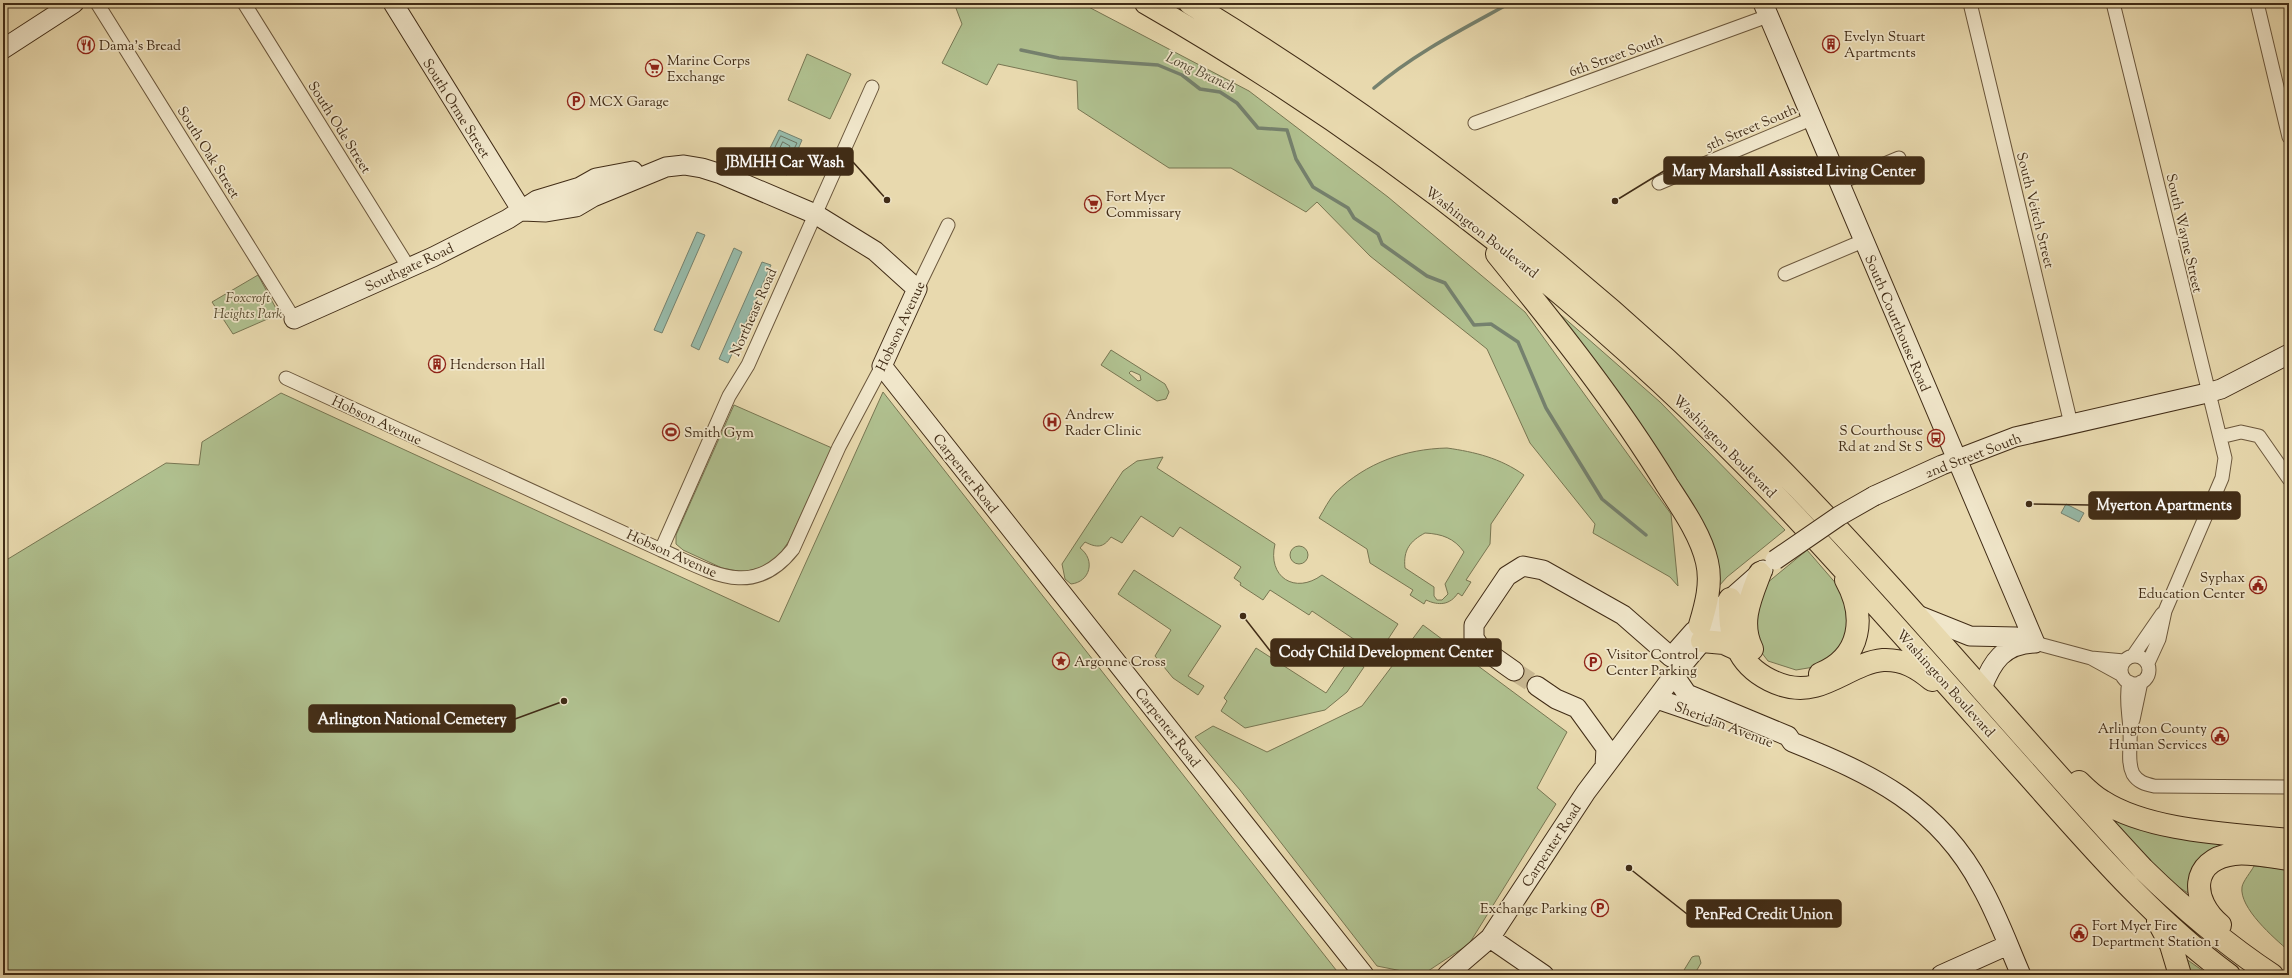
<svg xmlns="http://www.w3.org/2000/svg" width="2292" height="978" viewBox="0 0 2292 978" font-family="'Sorts Mill Goudy',serif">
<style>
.green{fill:#b0c08f;stroke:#787652;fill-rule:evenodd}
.water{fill:#97baa9;stroke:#75816e}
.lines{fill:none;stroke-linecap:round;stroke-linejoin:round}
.shore{stroke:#6c7360;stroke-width:1}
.stream{stroke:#75816e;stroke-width:3.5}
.secondary-tunnel{stroke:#c7b690;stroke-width:19;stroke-dasharray:19 10;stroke-linecap:butt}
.street-casing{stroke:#6b573c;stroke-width:15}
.secondary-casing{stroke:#412c16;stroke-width:21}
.highway-casing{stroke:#412c16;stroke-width:24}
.street{stroke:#f0e6ca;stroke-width:13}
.secondary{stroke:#f0e6ca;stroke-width:19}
.highway{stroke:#e8d9ae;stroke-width:22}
.secondary-bridge-casing{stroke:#412c16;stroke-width:21;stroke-linecap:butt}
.secondary-bridge{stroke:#f0e6ca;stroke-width:19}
.labels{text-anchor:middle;stroke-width:3.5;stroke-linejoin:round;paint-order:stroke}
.poi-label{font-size:14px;fill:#412c16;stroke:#f0e6ca;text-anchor:start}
.street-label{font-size:14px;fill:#412c16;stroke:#f0e6ca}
.park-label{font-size:14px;font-style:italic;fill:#574a2e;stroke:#f0e6ca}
.water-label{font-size:15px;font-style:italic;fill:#524833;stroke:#f0e6ca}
.leader{fill:none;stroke:#412c16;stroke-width:1.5}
.callout-dot{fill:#412c16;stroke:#f0e6ca;stroke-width:1.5}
.callout{fill:#412c16;stroke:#412c16;stroke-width:1.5}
.callout-label{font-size:15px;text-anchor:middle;font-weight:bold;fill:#fff}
</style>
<rect width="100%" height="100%" fill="#e8d9ae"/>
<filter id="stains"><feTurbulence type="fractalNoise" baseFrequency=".005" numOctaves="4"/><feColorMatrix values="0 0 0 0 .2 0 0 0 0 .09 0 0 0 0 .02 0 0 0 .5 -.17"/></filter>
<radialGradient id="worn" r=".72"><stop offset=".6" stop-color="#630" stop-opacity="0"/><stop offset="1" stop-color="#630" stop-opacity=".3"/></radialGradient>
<path class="green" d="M954,3H1081L1249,91L1388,197L1525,312L1671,514L1678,586L1670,577L1593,533L1595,524L1530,443L1487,349L1370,256L1317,202L1306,212L1231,168H1169L1078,109L1077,81L998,64L987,85L942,63L962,24Z
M807,54L851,74L830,119L788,100Z
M258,275L279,314L233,334L212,302Z
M1545,301L1660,402L1785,530L1727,577L1710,596L1715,569Z
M1111,350L1165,384L1169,392L1166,399L1157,401L1101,365ZM1131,371L1140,375L1141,380L1138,381L1129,373Z
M883,392L1340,975H3V562L166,463L199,465L202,442L281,393L779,622Z
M734,405L832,448L789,541L778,557L764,567L743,572L722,568L683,550L676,544V535Z
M1447,448C1475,452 1500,458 1524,475L1491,524L1490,544L1466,580L1471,582L1462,596L1458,593C1450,605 1439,606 1426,600L1424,604L1410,595L1413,590L1370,563L1367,549L1319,518C1324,510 1329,499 1336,492C1366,463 1405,449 1447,448ZM1425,533C1442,534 1454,538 1464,552L1445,584L1448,594L1442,600H1437L1434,596V587L1405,568C1403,550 1410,541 1425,533Z
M1163,457L1157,468L1275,544C1267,577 1295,595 1322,575L1398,624L1377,656H1372L1362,650L1364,646L1312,611L1309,615L1270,590L1263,600L1240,585L1241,583L1234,578L1241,567L1180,527L1173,537L1141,516L1122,543L1111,537C1103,548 1097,548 1085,542L1080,548C1096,560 1090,582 1071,584L1065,579L1062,564L1123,471L1137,461Z
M1290 555a9 9 0 1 1 18 0a9 9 0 1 1-18 0Z
M1807,550L1845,594L1852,620L1844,644L1826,665L1796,670L1768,661L1755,644L1749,617L1761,588Z
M1134,570L1221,626L1188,676L1204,686L1198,695L1173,678L1155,656L1171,630L1118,594Z
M1423,625L1567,732L1537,788L1556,804L1469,944L1422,975L1377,966L1240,790L1195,737L1213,726L1267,752L1362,706Z
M1256,648L1326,693L1350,658L1364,667L1347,692L1325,710L1245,728L1221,711L1227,701L1224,698Z
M2104,816L2218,839L2228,847L2191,895L2171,882Z
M2254,866L2289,869V951C2274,938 2239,908 2242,887C2243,881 2251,872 2254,866Z
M2179,954L2209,975H2185Z
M1695,956H1699L1701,963L1694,975H1681L1692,957Z"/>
<path class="water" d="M779,130L802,140L787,175L762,164Z
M697,232L705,235L662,333L654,330Z
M734,248L742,252L699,350L691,346Z
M762,262L771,265L728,363L719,359Z
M2066,504L2084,513L2079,522L2061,513Z"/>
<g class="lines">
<path class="shore" d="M781,136L797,143L784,169L768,162Z
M783,142L790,146L781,163L775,159Z"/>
<path class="stream" d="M1021,50L1059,58L1158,65L1182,75L1200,89L1220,92L1237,103L1258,128L1287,130L1296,159L1313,187L1348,208L1354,218L1378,234L1382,244L1427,276L1445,283L1474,325L1491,324L1518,342L1546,408L1602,499L1646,535
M1374,88C1415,53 1463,29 1510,3"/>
<path class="secondary-tunnel" d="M1514,671L1537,686"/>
<g class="street-casing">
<path id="street" d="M97,3L294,319
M244,3L409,268
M1970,3L2071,424
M2113,3L2225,458L2222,478L2165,611L2159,639L2148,663
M2257,3L2289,137
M1475,123L1768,16
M1659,183L1811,119
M1839,183L1899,158
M1785,274L1863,241
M917,289L948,225
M286,378L661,550C710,571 752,601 793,549L839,447L882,366
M2220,437L2241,432L2259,436L2289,479
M661,550L729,396L748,365L872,87
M2035,643L2091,658L2122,675
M2133,656L2162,614
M2121 670a14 14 0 1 1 28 0a14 14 0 1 1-28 0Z
M2091,658L2124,661
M2129,682C2125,700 2130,716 2130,734C2131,747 2127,762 2133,774C2138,782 2145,784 2154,786L2289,787
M2133,720L2141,682"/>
</g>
<g class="secondary-casing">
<path id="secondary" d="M393,3L522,211
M1763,3L2035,643
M3,49L74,3
M522,211L546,212L576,207L593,197L666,167L684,165L702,168L721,174L815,214L875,251L917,289L882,366L1364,975
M294,319L433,257L508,219L537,200L580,187L596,178L633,171
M1874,496L1942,465L2015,437L2207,393L2221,389L2289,354
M1720,608L1763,570
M1915,614L1970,636L2016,637L2035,643
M1514,671L1480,647L1474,638V625L1507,576L1523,566L1543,570L1623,615L1671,657L1694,631
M1674,675L1687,694L1788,736L1792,742C1872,774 1939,806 1981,886C1997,914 2008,945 2021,975
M1537,686L1556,699L1577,708L1606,748L1605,767
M1982,688C1992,662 2003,644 2035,643
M1657,699L1707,716
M1490,938L1544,975
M1447,975L1490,938L1586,792L1674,675L1711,631L1730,599
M1941,975L2008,945"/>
</g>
<g class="highway-casing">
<path id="highway" d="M1146,3C1390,143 1614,321 1805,527C1880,608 1953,691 2026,773C2090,845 2152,918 2229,975
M1190,3C1407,135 1607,292 1785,474C1909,601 2022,739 2143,869C2183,908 2225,944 2272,975
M1497,254C1557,328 1617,403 1667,485C1682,508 1701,535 1707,562C1712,583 1706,605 1700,625
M1730,599C1730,616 1730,632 1737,647C1749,675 1786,694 1815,686C1838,680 1860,662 1883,660C1903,659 1918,668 1932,680
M1702,641L1724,643L1737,649
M1752,649C1739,623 1750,599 1760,573
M1820,674C1862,657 1866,616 1846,580
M2079,782C2086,789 2093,796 2102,801C2150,832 2233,834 2289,840
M2158,921L2171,945L2180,975
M2220,925C2191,901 2189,860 2234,854C2252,852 2271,857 2289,859"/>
</g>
<use href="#street" class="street"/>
<use href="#secondary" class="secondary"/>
<use href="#highway" class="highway"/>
<g class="secondary-bridge-casing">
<path id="secondary-bridge" d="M1775,560L1839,516L1874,496"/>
</g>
<use href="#secondary-bridge" class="secondary-bridge"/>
</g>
<defs>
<g id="building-ring" transform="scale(0.9)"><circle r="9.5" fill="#f0e6ca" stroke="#8f2418" stroke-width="1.5"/><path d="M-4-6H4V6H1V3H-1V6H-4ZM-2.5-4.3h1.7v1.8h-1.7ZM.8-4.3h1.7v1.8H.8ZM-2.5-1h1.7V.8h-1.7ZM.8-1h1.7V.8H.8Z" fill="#8f2418"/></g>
<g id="restaurant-ring" transform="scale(0.9)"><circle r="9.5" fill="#f0e6ca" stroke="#8f2418" stroke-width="1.5"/><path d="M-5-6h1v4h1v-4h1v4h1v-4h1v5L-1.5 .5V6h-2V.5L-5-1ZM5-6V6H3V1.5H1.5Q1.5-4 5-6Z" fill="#8f2418"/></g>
<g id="supermarket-ring" transform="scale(0.9)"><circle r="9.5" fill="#f0e6ca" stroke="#8f2418" stroke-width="1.5"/><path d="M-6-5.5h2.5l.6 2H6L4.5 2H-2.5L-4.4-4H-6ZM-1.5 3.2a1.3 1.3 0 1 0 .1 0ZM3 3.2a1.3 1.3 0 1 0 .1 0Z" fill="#8f2418"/></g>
<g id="parking-ring" transform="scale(0.9)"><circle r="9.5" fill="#f0e6ca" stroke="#8f2418" stroke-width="1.5"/><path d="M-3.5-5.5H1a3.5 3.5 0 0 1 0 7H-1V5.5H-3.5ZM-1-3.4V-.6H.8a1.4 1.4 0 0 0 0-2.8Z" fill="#8f2418"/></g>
<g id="hospital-ring" transform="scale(0.9)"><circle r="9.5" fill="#f0e6ca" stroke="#8f2418" stroke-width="1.5"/><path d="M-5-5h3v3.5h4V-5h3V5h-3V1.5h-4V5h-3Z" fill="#8f2418"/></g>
<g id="stadium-ring" transform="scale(0.9)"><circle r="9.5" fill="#f0e6ca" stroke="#8f2418" stroke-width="1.5"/><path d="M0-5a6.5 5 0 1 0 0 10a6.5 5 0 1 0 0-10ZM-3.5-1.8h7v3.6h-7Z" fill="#8f2418"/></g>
<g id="bus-ring" transform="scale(0.9)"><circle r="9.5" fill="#f0e6ca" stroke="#8f2418" stroke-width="1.5"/><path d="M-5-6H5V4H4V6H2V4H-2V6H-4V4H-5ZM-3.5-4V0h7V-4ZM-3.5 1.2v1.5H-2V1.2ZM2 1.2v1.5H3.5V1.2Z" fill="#8f2418"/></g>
<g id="civic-ring" transform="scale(0.9)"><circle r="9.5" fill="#f0e6ca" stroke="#8f2418" stroke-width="1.5"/><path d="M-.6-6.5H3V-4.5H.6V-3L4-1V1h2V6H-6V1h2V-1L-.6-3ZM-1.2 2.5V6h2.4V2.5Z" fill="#8f2418"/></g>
<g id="sight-ring" transform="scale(0.9)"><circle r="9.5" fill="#f0e6ca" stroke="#8f2418" stroke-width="1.5"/><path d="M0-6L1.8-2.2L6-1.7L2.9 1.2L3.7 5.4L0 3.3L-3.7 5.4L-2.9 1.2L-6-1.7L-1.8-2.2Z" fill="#8f2418"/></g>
</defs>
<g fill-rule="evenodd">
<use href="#building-ring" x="1831" y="44"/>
<use href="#restaurant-ring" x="86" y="45"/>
<use href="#supermarket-ring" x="654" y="68"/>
<use href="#parking-ring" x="576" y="101"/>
<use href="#supermarket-ring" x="1093" y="204"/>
<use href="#building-ring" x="437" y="364"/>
<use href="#hospital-ring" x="1052" y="422"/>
<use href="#stadium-ring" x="671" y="432"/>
<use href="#bus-ring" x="1936" y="438"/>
<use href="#civic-ring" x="2258" y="585"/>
<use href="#sight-ring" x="1061" y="661"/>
<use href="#parking-ring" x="1593" y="662"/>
<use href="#civic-ring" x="2220" y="736"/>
<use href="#parking-ring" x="1600" y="908"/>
<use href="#civic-ring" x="2079" y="933"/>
</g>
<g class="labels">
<g class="poi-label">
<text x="1844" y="41">Evelyn Stuart<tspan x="1844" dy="16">Apartments</tspan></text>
<text x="99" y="50">Dama's Bread</text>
<text x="667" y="65">Marine Corps<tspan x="667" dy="16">Exchange</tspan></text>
<text x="589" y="106">MCX Garage</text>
<text x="1106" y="201">Fort Myer<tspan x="1106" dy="16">Commissary</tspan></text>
<text x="450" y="369">Henderson Hall</text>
<text x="1065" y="419">Andrew<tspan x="1065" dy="16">Rader Clinic</tspan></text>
<text x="1923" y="435" text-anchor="end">S Courthouse<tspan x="1923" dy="16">Rd at 2nd St S</tspan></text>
<text x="684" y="437">Smith Gym</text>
<text x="2245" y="582" text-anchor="end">Syphax<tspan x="2245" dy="16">Education Center</tspan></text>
<text x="1606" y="659">Visitor Control<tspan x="1606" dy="16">Center Parking</tspan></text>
<text x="1074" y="666">Argonne Cross</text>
<text x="2207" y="733" text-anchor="end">Arlington County<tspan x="2207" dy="16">Human Services</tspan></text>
<text x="1587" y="913" text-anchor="end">Exchange Parking</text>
<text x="2092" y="930">Fort Myer Fire<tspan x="2092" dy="16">Department Station 1</tspan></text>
</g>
<g class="street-label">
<text transform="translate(1616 55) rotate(-20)" y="5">6th Street South</text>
<text transform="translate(457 108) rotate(58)" y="5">South Orme Street</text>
<text transform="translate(340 127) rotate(58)" y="5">South Ode Street</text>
<text transform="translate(1751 127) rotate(-23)" y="5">5th Street South</text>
<text transform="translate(209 152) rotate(58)" y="5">South Oak Street</text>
<text transform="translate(2036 210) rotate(76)" y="5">South Veitch Street</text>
<text transform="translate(1482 232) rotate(38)" y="5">Washington Boulevard</text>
<text transform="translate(2185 233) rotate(77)" y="5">South Wayne Street</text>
<text transform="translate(409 267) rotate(-25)" y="5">Southgate Road</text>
<text transform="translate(753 312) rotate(-66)" y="5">Northeast Road</text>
<text transform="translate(1898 323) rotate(67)" y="5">South Courthouse Road</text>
<text transform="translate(900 326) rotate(-65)" y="5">Hobson Avenue</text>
<text transform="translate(377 420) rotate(25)" y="5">Hobson Avenue</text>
<text transform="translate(1725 446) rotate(45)" y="5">Washington Boulevard</text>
<text transform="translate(1973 455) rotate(-21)" y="5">2nd Street South</text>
<text transform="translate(966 473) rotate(52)" y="5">Carpenter Road</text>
<text transform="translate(672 553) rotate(24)" y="5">Hobson Avenue</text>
<text transform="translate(1946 683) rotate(48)" y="5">Washington Boulevard</text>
<text transform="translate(1724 724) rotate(21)" y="5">Sheridan Avenue</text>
<text transform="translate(1168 727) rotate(52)" y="5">Carpenter Road</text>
<text transform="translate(1551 845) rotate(-57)" y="5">Carpenter Road</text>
</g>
<g class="park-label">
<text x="248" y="302">Foxcroft<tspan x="248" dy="16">Heights Park</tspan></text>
</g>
<g class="water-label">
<text transform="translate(1201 72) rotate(25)" y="5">Long Branch</text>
</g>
</g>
<path class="leader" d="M887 200L853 162M1615 201L1664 171M2029 504L2089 505M1243 616L1271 652M564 701L515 719M1629 868L1687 914"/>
<g class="callout-dot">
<circle cx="887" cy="200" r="4"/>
<circle cx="1615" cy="201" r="4"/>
<circle cx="2029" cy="504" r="4"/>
<circle cx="1243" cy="616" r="4"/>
<circle cx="564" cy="701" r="4"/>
<circle cx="1629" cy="868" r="4"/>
</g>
<g class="callout">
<rect x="717" y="148" width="136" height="27" rx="4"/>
<rect x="1664" y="157" width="260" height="27" rx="4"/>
<rect x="2089" y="492" width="151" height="27" rx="4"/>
<rect x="1271" y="639" width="230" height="27" rx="4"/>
<rect x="309" y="705" width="206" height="27" rx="4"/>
<rect x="1687" y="900" width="154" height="27" rx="4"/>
</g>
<g class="callout-label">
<text x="785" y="167">JBMHH Car Wash</text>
<text x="1794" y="176">Mary Marshall Assisted Living Center</text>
<text x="2164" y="510">Myerton Apartments</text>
<text x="1386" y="657">Cody Child Development Center</text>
<text x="412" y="724">Arlington National Cemetery</text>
<text x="1764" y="919">PenFed Credit Union</text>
</g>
<rect width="2292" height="978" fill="none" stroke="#e8d9ae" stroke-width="16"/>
<rect x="4" y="4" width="2284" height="970" fill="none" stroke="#412c16" stroke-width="2"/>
<rect x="8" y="8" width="2276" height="962" fill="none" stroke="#412c16"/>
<rect width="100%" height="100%" filter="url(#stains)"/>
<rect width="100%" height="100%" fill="url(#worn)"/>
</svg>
